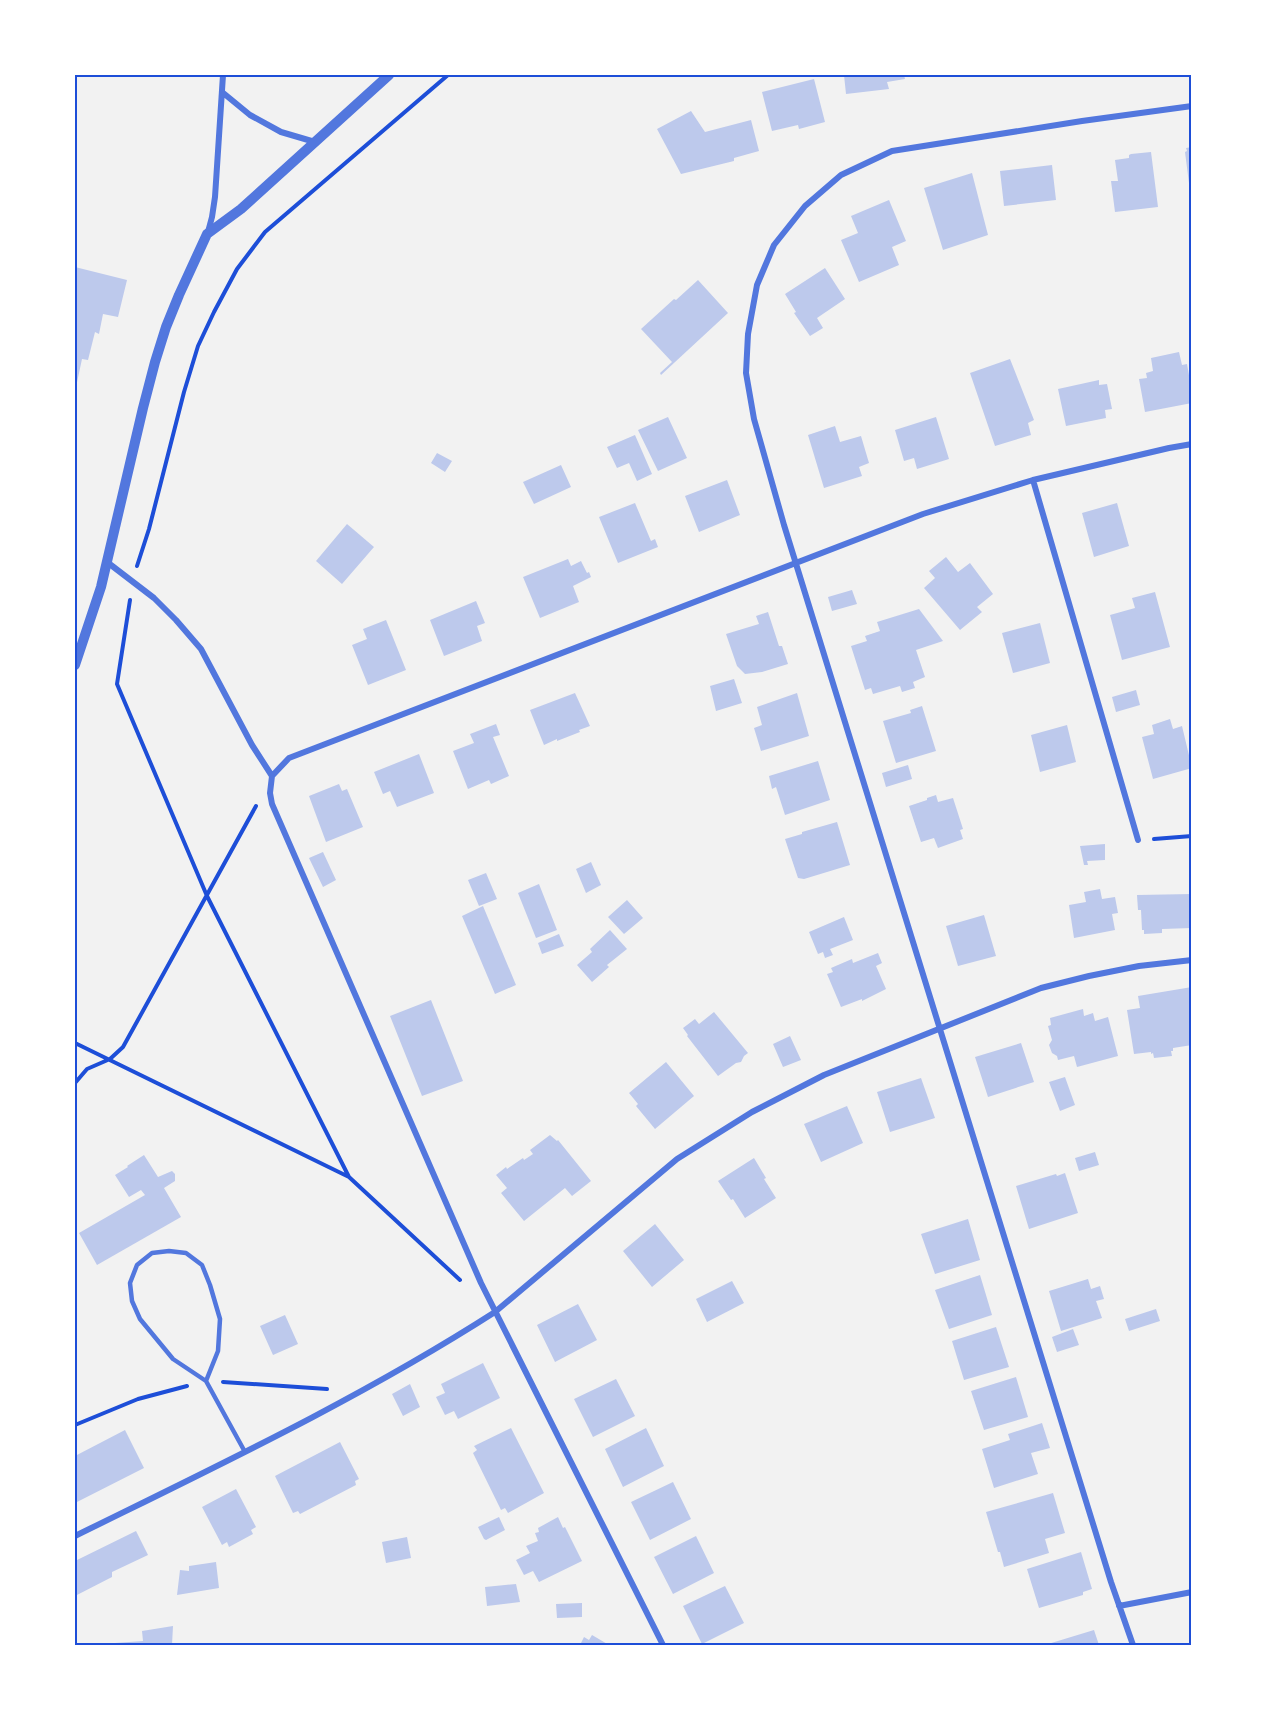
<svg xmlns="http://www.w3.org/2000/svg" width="1267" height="1720" viewBox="0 0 1267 1720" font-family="'Archivo Narrow',sans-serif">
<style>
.building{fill:#bdc9ec}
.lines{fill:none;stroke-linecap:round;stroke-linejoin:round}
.path{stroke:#1d4ed8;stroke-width:4}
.service{stroke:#5277de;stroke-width:4.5}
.minor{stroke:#5277de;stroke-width:6}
.tertiary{stroke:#5277de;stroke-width:10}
.neatline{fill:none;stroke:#1d4ed8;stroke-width:2}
</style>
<rect width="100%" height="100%" fill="#f2f2f2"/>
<path class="building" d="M844,75H904L905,79L887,82L889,89L846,94Z
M814,79L825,122L799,129L798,125L772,131L762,92Z
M691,111L705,132L751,120L759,151L734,158V161L681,174L657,129Z
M1192,147V191H1190L1185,152L1187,151L1186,148Z
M1151,152L1158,207L1115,212L1111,181H1118L1115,160L1129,158V155L1131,154Z
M1052,165L1056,200L1004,206L1000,171Z
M972,173L988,235L943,250L924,188Z
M889,200L906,241L892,247L899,265L859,282L841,240L858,233L851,216Z
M75,267L127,280L118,317L103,314L99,334L95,332L88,360L82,359L76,387Z
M825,268L845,299L817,318L823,328L810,336L794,313L796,312L785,294Z
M698,280L728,313L661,375L660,373L672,362L641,329L674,299L676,300Z
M1179,352L1182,365L1187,364L1192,392V403L1145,412L1139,379L1147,378L1146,373L1153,371L1151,358Z
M1010,359L1034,420L1028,423L1031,435L995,446L970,373Z
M1099,380V385L1107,384L1112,409L1105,410L1106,418L1066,426L1058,389Z
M668,417L687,458L658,471L638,430Z
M936,417L949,459L917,469L914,458L904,461L895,430Z
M835,426L840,442L861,436L869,463L859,467L862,476L824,488L808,435Z
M635,435L652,474L637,481L629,463L617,468L607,447Z
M437,453L452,461L445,472L431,463Z
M561,465L571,487L534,504L523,482Z
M727,480L740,515L699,532L685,496Z
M635,503L651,541L655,539L658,547L618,563L599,517Z
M1117,503L1129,546L1094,557L1082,513Z
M347,524L374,547L342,584L316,561Z
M946,557L958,572L970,563L993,594L977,607L982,612L960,630L924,588L935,578L929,571Z
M568,559L571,566L581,561L587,573L589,572L591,577L573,586L579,602L540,618L523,577Z
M852,590L857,604L832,611L828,597Z
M1155,592L1170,647L1122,660L1110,615L1135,608L1132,598Z
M476,601L485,623L477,626L482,641L444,656L430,620Z
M919,609L943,641L916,650L925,677L913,682L915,688L902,692L900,686L873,694L871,688L865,690L851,646L867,641L865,636L880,631L877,622Z
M768,612L779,646H782L788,664L762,672L745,674L737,666L726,634L759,624L756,616Z
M386,620L406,670L368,685L352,645L367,639L363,629Z
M1040,623L1050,663L1013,673L1002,633Z
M734,679L742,703L716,711L710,686Z
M1136,690L1140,705L1116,712L1112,697Z
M575,693L590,726L579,730L580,732L557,741V739L544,745L530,710Z
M797,693L809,736L761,751L754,728L762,725L757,707Z
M922,706L936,751L896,763L883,721L911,713L910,710Z
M1170,719L1173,729L1182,726L1192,768L1153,779L1142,737L1154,734L1152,725Z
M496,724L500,735L493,737L509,776L491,784L489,780L468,789L453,751L474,743L470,734Z
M1067,725L1076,762L1040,772L1031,735Z
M419,754L434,793L397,807L390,791L383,794L374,772Z
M818,761L830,800L785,815L776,787L772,789L769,776Z
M908,765L912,779L886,787L882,773Z
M339,784L342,791L347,789L363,827L326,842L309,796Z
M936,795L938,802L953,798L963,829L960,830L963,839L938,848L934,838L921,842L909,806L927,800V798Z
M837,822L850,865L804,879L798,878L785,839L802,834V832Z
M1105,844V860L1087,861L1088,865H1084L1080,846Z
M323,852L336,880L323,887L309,858Z
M591,862L601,885L586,893L576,869Z
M486,873L497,899L479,906L468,880Z
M539,884L557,930L536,938L518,893Z
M1100,889L1102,899L1115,897L1118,913L1112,914L1115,930L1074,938L1069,905L1086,902L1084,892Z
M1192,894V928L1162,929V933L1144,934V930H1142L1141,910H1138L1137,895Z
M627,900L643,918L624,934L608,917Z
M483,906L516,985L495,994L462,916Z
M984,915L996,956L958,966L946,926Z
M844,917L853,940L830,949L833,955L825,958L823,952L818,954L809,932Z
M610,930L627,949L607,965L609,967L592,982L577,965L592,952L590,949L591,948Z
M559,934L564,946L542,954L538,943Z
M878,953L882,963L876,966L886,989L862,1001V999L841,1007L827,974L833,972L831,968L852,959L853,963Z
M1192,987V1045L1173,1048V1051H1171L1172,1056L1154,1058L1153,1053L1151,1054V1052L1134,1054L1127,1010L1140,1008L1138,996Z
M431,1000L463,1081L422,1096L390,1016Z
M1083,1009L1084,1016L1093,1013L1095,1021L1108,1017L1118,1056L1077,1067L1074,1056L1058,1060L1057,1056L1052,1053L1049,1045L1052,1040L1048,1026L1051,1025L1050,1018Z
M714,1012L748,1053L744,1056L741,1062L736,1063L718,1076L687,1036L688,1035L683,1028L695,1019L699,1024Z
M790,1036L801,1060L783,1067L773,1044Z
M1021,1043L1034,1082L988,1097L975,1057Z
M666,1062L694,1096L655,1129L636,1106L638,1104L629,1093Z
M1065,1077L1075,1105L1060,1111L1049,1082Z
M921,1078L935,1118L890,1132L877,1092Z
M847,1106L863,1143L821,1162L804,1124Z
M550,1135L557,1141L558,1140L591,1181L572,1196L565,1188L524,1221L501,1193L507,1188L496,1175L506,1167L507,1169L523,1158L524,1160L533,1154L530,1150Z
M1095,1152L1099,1165L1079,1171L1075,1158Z
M144,1155L158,1177L172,1171L175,1174V1181L164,1188L181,1217L97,1265L79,1233L145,1195L141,1190L129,1197L115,1175L128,1167L127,1166Z
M754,1158L766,1178L764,1179L776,1198L745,1218L733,1199L731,1200L718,1181Z
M1065,1173L1078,1213L1029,1229L1016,1186L1056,1174L1057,1176Z
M968,1219L980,1260L935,1274L921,1234Z
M655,1224L684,1260L652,1287L623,1251Z
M980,1275L992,1315L949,1329L935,1290Z
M1088,1279L1091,1289L1100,1286L1104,1299L1096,1301L1102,1318L1061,1331L1049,1291Z
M732,1281L744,1303L707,1322L696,1299Z
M578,1304L597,1340L555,1362L537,1325Z
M1156,1309L1160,1321L1129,1331L1125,1319Z
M285,1315L298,1344L273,1355L260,1326Z
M996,1327L1009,1367L964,1380L952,1341Z
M1073,1329L1079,1345L1057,1352L1052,1337Z
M483,1363L500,1398L458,1419L454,1411L445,1415L436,1397L445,1393L441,1384Z
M1016,1377L1028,1417L984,1430L971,1391Z
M616,1379L635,1416L593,1437L574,1399Z
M410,1384L420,1407L403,1416L392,1394Z
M1042,1423L1050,1448L1031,1453L1038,1474L994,1488L982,1449L1010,1440L1008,1434Z
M511,1428L544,1493L508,1513L505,1508L501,1510L473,1453L477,1450L474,1446Z
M646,1428L664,1466L623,1487L605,1449Z
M125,1430L144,1468L75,1503V1456Z
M340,1442L359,1479L355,1481L356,1485L300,1514L298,1511L293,1513L275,1476Z
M673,1482L691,1519L650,1540L631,1502Z
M236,1489L256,1527L251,1530L253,1534L229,1547L227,1542L222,1545L202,1507Z
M1053,1493L1065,1533L1045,1539L1049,1553L1004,1567L1000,1552H998L986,1512Z
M499,1517L505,1530L486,1540L484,1539L478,1527Z
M558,1517L563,1528L565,1527L582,1561L539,1582L533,1571L524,1575L516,1560L530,1553L526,1546L538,1541L535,1533L539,1532L538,1528Z
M136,1531L148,1555L112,1572V1577L75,1596V1561Z
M696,1536L714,1573L673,1594L654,1557Z
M407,1537L411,1558L386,1563L382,1542Z
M1081,1552L1092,1589L1083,1592V1595L1039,1608L1027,1569Z
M216,1562L219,1588L177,1595L180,1570L189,1571V1566Z
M516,1584L520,1602L487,1606L485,1587Z
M725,1586L744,1623L702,1644L683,1606Z
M582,1603V1617L557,1618L556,1604Z
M173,1626L172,1645H115V1643L143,1641L142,1631Z
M1094,1630L1099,1645H1048V1644Z
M592,1635L609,1645H580L584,1637L589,1640Z"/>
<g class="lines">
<path class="path" d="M137,566L149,529L184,392L198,346L214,312L237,269L265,232L448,75
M130,600L117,684L207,896L349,1177L460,1280
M1154,839L1192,836
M75,1043L349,1177
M75,1083L87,1069L110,1059L123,1047L256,806
M223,1382L327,1389
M75,1425L138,1399L187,1386"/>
<path class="service" d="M206,1381L218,1351L220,1319L210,1285L202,1265L186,1253L169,1251L152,1253L137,1265L130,1283L132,1301L140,1319L173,1359L206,1381L245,1452"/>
<path class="minor" d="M222,92L250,115L281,132L315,142
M208,232L212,217L215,197L223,75
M1033,480L1138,840
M107,562L154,598L176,620L201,649L252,745L272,776
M272,776L289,758L923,514L1033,480L1169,448L1192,444
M272,776L270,793L272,804L481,1283L663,1645
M75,1536C217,1466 361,1398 495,1312L677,1159L752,1112L824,1075L1041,988L1089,976L1139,966L1192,960
M1119,1606L1192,1592
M1133,1645L1111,1582L784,525L754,419L746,373L748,334L757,285L774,245L805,206L841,175L892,151L1082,121L1192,106"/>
<path class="tertiary" d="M75,665L101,587L143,408L155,362L166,327L179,295L207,234L241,209L389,75"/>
</g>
<rect width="1267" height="1720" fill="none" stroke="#ffffff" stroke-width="153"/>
<rect x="76" y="76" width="1114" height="1568" class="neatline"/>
</svg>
